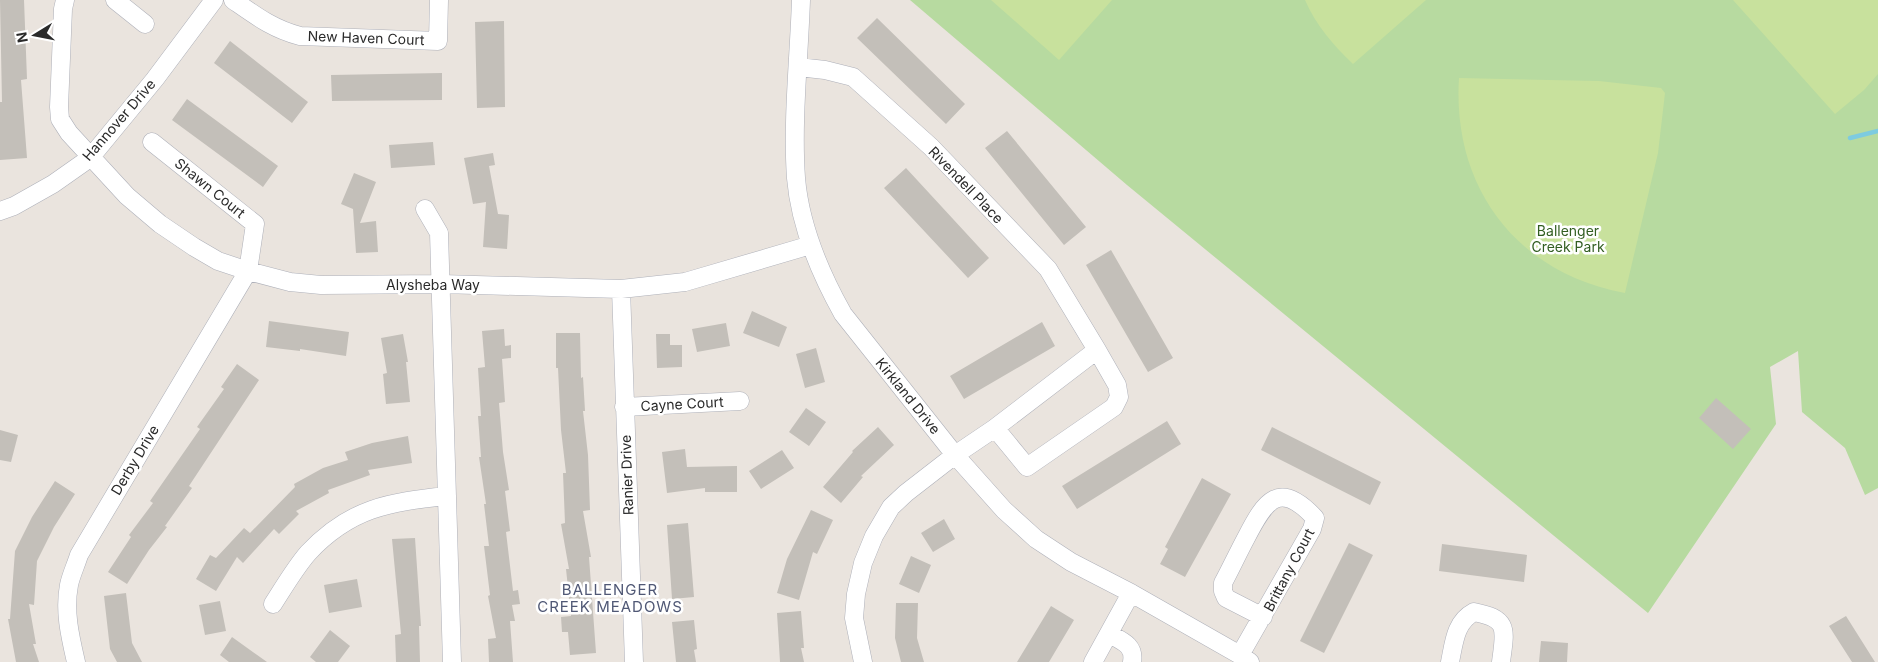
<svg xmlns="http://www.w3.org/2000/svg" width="1878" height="662" viewBox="0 0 1878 662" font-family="Inter,sans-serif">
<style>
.green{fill:#b7daa0}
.pitch{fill:#c8e19d}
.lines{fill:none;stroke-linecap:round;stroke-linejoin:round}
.stream{stroke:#7dcbe0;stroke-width:4.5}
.building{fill:#c3bfb9}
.minor-casing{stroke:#aeb0b9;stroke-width:19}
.minor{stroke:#fff;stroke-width:18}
.labels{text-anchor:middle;stroke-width:5;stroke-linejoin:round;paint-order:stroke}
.street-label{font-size:14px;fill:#2a2a2a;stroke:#fff}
.park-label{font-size:14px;fill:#325e22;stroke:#fff}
.neighbourhood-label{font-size:15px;letter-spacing:1px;fill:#505875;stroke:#fff}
</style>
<rect width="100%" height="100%" fill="#eae4de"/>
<path class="green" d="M910,0H1878V488L1865,495L1845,448L1802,412L1798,351L1770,367L1776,424L1648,613L1127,185Z"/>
<path class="pitch" d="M991,0H1112L1059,60Z
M1305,0H1426L1353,64C1333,45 1316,25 1305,0Z
M1733,0H1878V74L1864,90L1835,114Z
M1459,78L1599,81L1661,88L1665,93L1658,153L1625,293C1516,273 1452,187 1459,78Z"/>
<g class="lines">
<path class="stream" d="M1850,138L1878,131"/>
</g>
<path class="building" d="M0,0H24L27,79L21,80L27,158L0,160V102H2Z
M877,18L965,104L946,124L857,38Z
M504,21L505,107L477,108L475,22Z
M230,41L308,102L292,123L214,63Z
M442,73V100L332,101L331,75Z
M187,99L278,166L263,187L172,120Z
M1007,131L1086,227L1064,245L985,148Z
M433,142L435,165L391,168L389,145Z
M493,153L495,165L489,166L498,214L509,215L507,249L483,247L486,202L473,204L464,158Z
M906,168L989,258L968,278L884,188Z
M354,173L376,182L360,223L376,221L378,252L356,253L353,209L341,204Z
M1111,250L1173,358L1148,372L1086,265Z
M752,311L787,327L779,347L743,333Z
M269,321L349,332L346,356L300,349V351L266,347Z
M1042,322L1055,346L964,399L950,376Z
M726,323L730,346L697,352L692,329Z
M504,329L505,346L511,345V358L502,359L505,402L499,403L503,452L509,490L505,491L510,531L506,532L513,591L518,590L520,604L512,605L515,621H510L513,662H489L488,639L496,638L488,596L490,595L484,546H489L484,504H486L479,457H481L478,416H481L478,368L485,367L482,331Z
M556,333H580L581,378L583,377L585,411H583L588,455L590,510L583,511L591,557H589L596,653L570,655L568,632H562L561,617L571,616L566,569H569L561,524L565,523L563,473H566L561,430L558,368H556Z
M403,334L408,362H406L410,402L386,404L383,374L387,373L381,338Z
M656,334H670V345H682V367L657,368Z
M816,348L825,382L805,388L796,354Z
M237,364L259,380L189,486L192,488L165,526L167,527L149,550L127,584L108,572L131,537L129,535L153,503L150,501L200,429L197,427L224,389L221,387Z
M1716,398L1751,429L1733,449L1699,418Z
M806,408L826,422L809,446L789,432Z
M1167,421L1181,444L1077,509L1062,486Z
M878,427L894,445L861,476L863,477L841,503L823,487L853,452L852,451Z
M1272,427L1381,482L1370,505L1261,450Z
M0,430L18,435L11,462L0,460Z
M408,436L412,463L368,470L370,475L328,490L329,493L296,511L299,514L279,534L274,529L243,563L237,557L216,591L196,579L210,555L216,558L244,528L250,533L295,487L294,484L323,468L348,460L345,452L372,443Z
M685,449L687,467L737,466V492H705V488L667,493L662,452Z
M782,450L794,468L761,489L749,471Z
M1202,478L1231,494L1185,577L1160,564L1168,549L1165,547Z
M55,481L75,494L54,527L37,561L34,605L29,604L36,644H33L39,662H16L8,619H10L15,551L32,517Z
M811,510L833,520L817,554L813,552L799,600L777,593L787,559Z
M944,519L955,539L933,552L921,533Z
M688,523L694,597L672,599L667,525Z
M415,538L421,626H419L420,662H396L395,635L401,634L392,539Z
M1349,543L1373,555L1324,653L1300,641Z
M1442,544L1527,555L1524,582L1439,571Z
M911,556L931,565L919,593L899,584Z
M357,579L362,607L329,613L324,585Z
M126,593L132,643L142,662H117L110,649L104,596Z
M220,601L226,631L205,635L199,605Z
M896,603H918L917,638L924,662H901L895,638Z
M1051,606L1074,620L1049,662H1017Z
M801,611L804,648H801L804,662H780L777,613Z
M1846,616L1875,662H1852L1829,626Z
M694,620L697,649L694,650L696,662H676L672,622Z
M330,630L350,646L338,662H316L310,657Z
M232,637L267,662H229L220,655Z
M1541,641L1568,643L1567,662H1539Z"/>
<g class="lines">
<g class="minor-casing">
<path id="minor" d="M65,0L63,9L59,107L60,119L69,133L127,196L160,224L194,247L218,261L248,271L290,282L321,285L441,284L621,289L685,282L811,245
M115,0L145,24
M233,0C256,16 273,29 300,36L438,41L439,0
M801,0C799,58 792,121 796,178C800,226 820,273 843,314L955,455L1004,510L1036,539L1071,562L1131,593L1240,655L1250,662
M798,67L825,70L853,77L931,147L1048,269L1097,350
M425,209L439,233L452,662
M0,211L14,206L53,184L90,158L155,79L214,0
M621,289L634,662
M624,407L740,401
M273,604C284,587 295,568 308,553C350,508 389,502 447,496
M1109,634C1122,641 1135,645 1132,662
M1240,655L1312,529L1315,518C1279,479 1265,501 1246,538C1238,553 1231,568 1223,583V591L1226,598L1263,617
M76,662C70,636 64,611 69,585C71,575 76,565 79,555L248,271L255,224L152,142
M863,662L854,618L856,594L863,563L874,536L891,507L906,493L955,455L995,428L1097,350L1117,385L1119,397L1114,407L1027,467L995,428
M1093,662L1131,593
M1450,662C1454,643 1455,622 1474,612C1510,619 1505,630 1501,662"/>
</g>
<use href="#minor" class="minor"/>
</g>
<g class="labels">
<g class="street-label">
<text transform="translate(366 38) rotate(2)" y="5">New Haven Court</text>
<text transform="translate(119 120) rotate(-49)" y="5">Hannover Drive</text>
<text transform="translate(966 185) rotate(46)" y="5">Rivendell Place</text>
<text transform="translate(210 188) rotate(39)" y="5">Shawn Court</text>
<text x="433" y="290">Alysheba Way</text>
<text transform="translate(908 396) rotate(51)" y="5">Kirkland Drive</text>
<text transform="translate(682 404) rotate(-3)" y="5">Cayne Court</text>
<text transform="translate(135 460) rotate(-59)" y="5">Derby Drive</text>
<text transform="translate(627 475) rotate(-92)" y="5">Ranier Drive</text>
<text transform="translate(1289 570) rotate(-62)" y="5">Brittany Court</text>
</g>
<g class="park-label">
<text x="1568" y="236">Ballenger<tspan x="1568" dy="16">Creek Park</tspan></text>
</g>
<g class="neighbourhood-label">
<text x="610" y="595">BALLENGER<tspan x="610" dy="17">CREEK MEADOWS</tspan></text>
</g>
</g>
<g transform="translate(35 35) rotate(260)" stroke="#ffffff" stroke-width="4" paint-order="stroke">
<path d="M0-4L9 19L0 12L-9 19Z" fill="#2a2a2a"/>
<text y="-8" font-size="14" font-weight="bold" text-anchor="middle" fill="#2a2a2a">N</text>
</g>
</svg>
